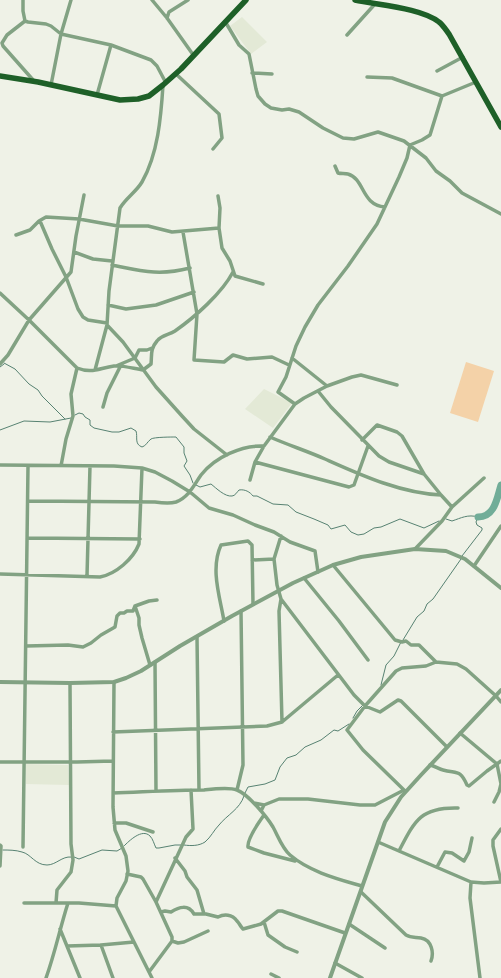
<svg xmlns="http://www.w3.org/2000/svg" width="501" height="978" viewBox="0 0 501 978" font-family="Barlow,sans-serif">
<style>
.built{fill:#e3e9d6}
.green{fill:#f4d2a8}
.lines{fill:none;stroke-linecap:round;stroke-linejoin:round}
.stream{stroke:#578272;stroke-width:1}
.river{stroke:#71ad98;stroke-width:7}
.minor{stroke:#82a283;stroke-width:3.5}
.tertiary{stroke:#82a283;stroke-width:4}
.primary{stroke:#1e6028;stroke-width:5.5}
</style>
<rect width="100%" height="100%" fill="#eff2e7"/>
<path class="built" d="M242,17L267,42L251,54L230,26Z
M264,389L292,403L273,428L245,409Z
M26,764L68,765L69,785L26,784Z"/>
<path class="green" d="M466,362L494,371L478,422L450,413Z"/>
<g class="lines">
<path class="stream" d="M4,363L15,369L29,384L38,390L42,396L65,419
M0,367L4,364
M75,415L79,413L83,414L85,417L90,420V425L94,428L112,432H119L131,428L136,431C138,437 134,444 142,447C146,446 147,442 151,439C154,437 172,437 176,437L184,447V453L187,461L184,466L190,475L193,483
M0,430L24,421L50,422L71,418
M196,485L200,487L211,484C216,488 225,497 232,496C235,496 237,492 239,490C245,489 250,492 253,496H257L273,504L288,505L296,512L314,519L328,525L331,529L345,525L351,532L358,535L364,534L374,528L381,527L400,519L424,528L439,521
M446,519L452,521C461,518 468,514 478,517L476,522L477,525L482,528V530L462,556
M403,640L417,617L424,611L427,604L433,599L461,559
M381,685L386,665L394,656L401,642
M353,718L357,711L363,705
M245,793L248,787L265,784L275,780L280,767L287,758L296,755L305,747L321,740L334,730L338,731L349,724
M184,845C191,846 199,846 205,842C211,837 214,830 219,825C227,815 240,809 244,796
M124,846C129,841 142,828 150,836C153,839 154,844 156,848H159L175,845H181
M3,850C8,850 16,850 22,852C31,854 35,865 47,865C56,865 62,856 71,857
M74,857L79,859L102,850L117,851L122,848"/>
<path class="river" d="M478,517C495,517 497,498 501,485"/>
<path class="minor" d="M23,0V11L25,21L28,22L46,24L51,26L61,34L111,45L151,60L157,66L166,83
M152,0L167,18L194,56
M167,18L169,12L188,0
M25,21L7,35L2,43L3,46L34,81
M226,23L239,45L249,54L256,89L258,96L265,104L271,108L282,110L289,109L299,112L323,128L343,138L354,139L378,132L404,141L426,158L436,171L450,181L462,193L501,214
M347,35L375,4
M437,71L463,57
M252,73L272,74
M176,74L219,114L222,138L213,149
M367,77L392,78L442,96
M51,85L61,34L71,0
M97,95L111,45
M335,166L338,173C341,174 345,173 348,174C365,179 361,205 385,207
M218,196L220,208L219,228L222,248L230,261L235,276L263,284
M40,221L52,249L66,277L78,309L83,317L88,320L107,323
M183,232L197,314L194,360L224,362L233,355L247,359L272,357L289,365
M16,235L30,230L39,221L46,217L79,219L118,226H148L172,232L219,228
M74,252L93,259L112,261
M112,265C142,271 159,276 190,268
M0,293L29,320L77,368C92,374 99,368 114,366C122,365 135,369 143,370L151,364C152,355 150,349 157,341C162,335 169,335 175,331C195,317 222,293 233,272
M108,305L126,309L156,305L194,292
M107,325L123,342L156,387L182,416L194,429L227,455
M292,358L327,386
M0,364L8,355L29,320L71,272L76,236L84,195
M116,366L135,358L139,350H147L152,348
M95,370L107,325L109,291L120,208C126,198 136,192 142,182C158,154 161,117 163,85
M318,391L331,407L379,456L389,462L424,474
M295,404L278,392L286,377L296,346L305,327L318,305L348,266L377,224L399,177L407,158L410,145L422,140L430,135L442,96L476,82
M103,407L107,393L120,367
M270,437C288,445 307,451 325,459C361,475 400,493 441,495
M362,440L377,425L397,432L402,436L424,474L441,495L452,507L442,521L415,549
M255,462L349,487L354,485L368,446
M0,465L114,466L142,468L155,472L172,481L190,492L209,508L233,515L255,525L274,532L290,542L315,551L318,572
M61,466L66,439L73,416L71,394L77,368
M250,480L255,462L264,446L295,404L304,398L327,386L352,377L361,375L397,385
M29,501L155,502C162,503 169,504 176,502C189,497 194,485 201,475C215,457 242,445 264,446
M452,507L484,478
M281,536L274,559L277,585L281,599L354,695L365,706L380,712L398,700L401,701L447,747
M28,538L140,539
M252,560L274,559
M333,565L395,640L402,642L406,641L411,645H419L436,662
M474,566L501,526
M0,574L100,577C116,574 133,559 139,544L142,468
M87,576L90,466
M304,578L339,621L368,660
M281,599L279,611L282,722L338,675
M135,606L139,618V625L142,638L150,665
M224,621C220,597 210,569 221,545L248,541L252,545L253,604
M197,637L199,790
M26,646L68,645L83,647L91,643L101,635L115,627L117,616L120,613H124L127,611H133L135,606L149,601L157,600
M155,662L156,791
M114,682L113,807L115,830L126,856L128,871L126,881L117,898L116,906
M113,732L267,726L282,722
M460,733L497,764L501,784L499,792L494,802
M0,762H77L113,761
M430,765C435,766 439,769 443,770C457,774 460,769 467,785L469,786L487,771L501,761
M237,790L243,765L241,611
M404,790L363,750L347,730L365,706L396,671L402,668L426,666L436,662L457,664L466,669L496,696L501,702
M113,793C143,792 173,790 204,790C213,789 229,787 237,790C248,794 267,817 273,827C278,836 282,848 290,855C310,872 338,879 362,886
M254,803L264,805L261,811
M264,805L279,799H308L360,805H375L404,790L405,791
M264,815C259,822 247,839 248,847L264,853L295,861
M114,823H126L153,832
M378,842L471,882L470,898L480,978
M0,845L1,846L0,866
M23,847L28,466
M399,851C415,820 421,807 458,808
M175,858L185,871L187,877L197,890L204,914
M437,867L445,852L452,853L464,861L469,852L472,838
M127,874L141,877L143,879L156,902L172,937V941L149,972
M471,882L484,883L501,882
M501,882L493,846V840L501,829
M361,892L406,935C411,938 415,937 421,938C432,940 434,953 431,961
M156,902L186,837L193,829L191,790
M24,903H79L116,906L152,978
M56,903L57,890L71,872L73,860L71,844L70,683
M161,912L165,911L171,912C179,907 188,904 194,914H206L218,917C224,914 232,914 237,921C240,924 240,926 243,929L261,924L278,911H282L345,933
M264,922L268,935L285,947L297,952
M349,924L385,948
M60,929L80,978
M172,941L178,943L184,942L208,931
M101,945L113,978
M67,946L101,945L134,942
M335,963L362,978
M271,974L279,978
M46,978C55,953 60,928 68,903"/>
<path class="tertiary" d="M0,682L70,683L114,682L126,678L141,671L180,646L232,616L293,583L333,565L361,557L415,549L446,551L465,559L501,588
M330,978L385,822L401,797L421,775L501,690"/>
<path class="primary" d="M355,0C378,5 422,8 439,22C443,25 446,30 449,34L501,127
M0,76L38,82L120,100L138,99L149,96L163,85L181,69L246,0"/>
</g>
</svg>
